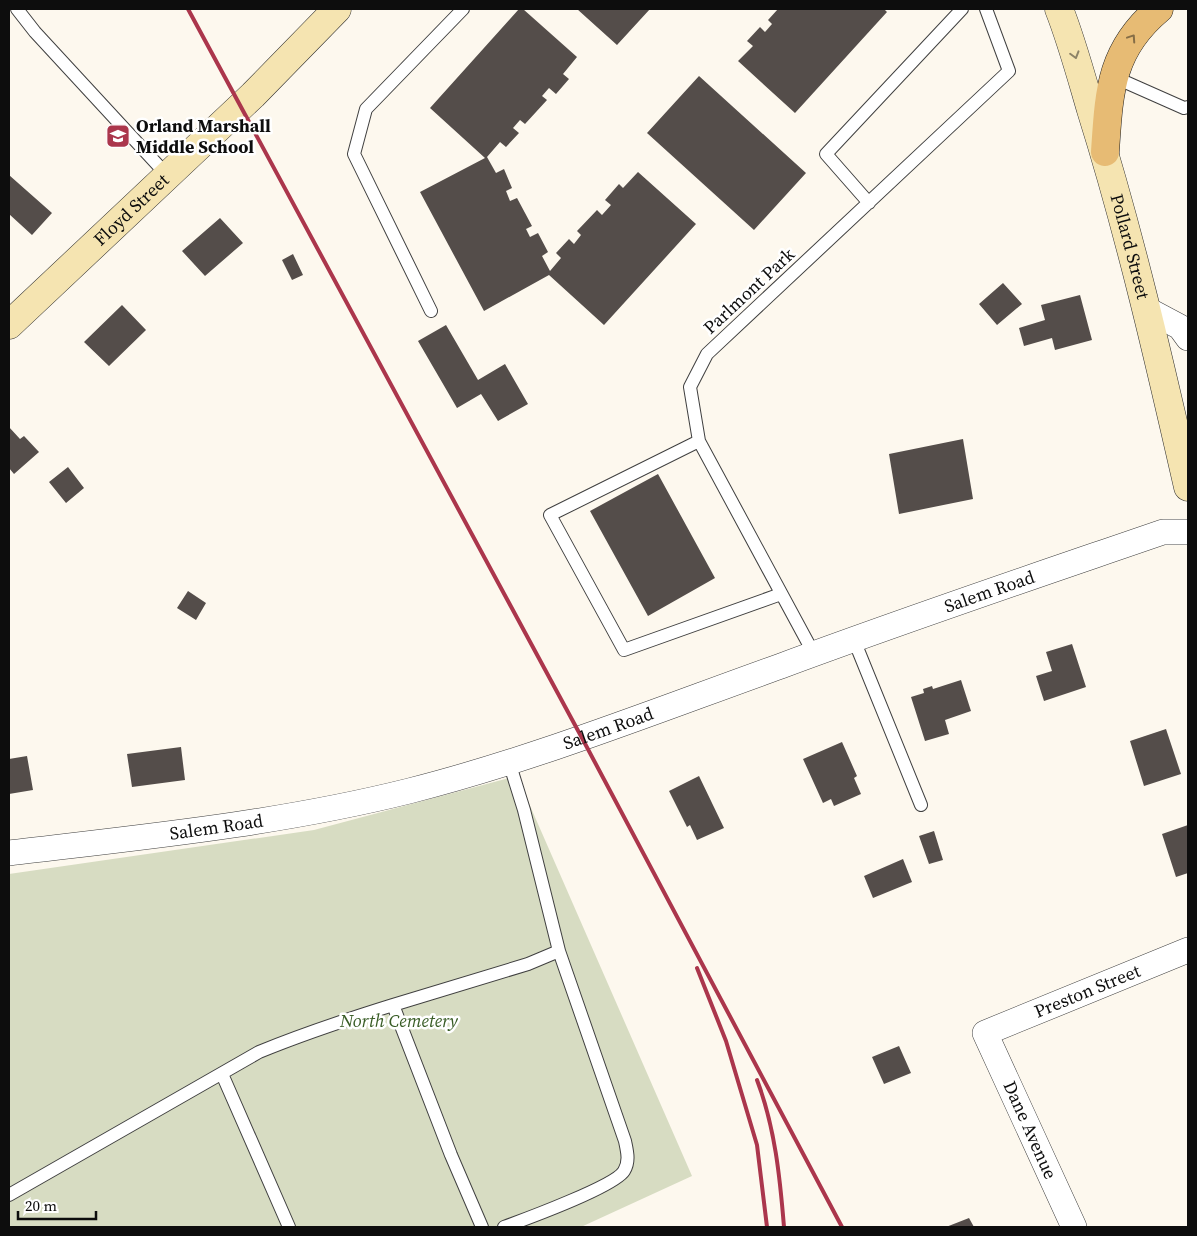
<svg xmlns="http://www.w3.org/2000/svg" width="1197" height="1236" viewBox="0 0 1197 1236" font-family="'Source Serif 4',serif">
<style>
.cemetery{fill:#d7dcc2}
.building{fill:#544d4a}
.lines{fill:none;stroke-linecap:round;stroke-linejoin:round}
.lane-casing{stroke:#404040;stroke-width:14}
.street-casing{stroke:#404040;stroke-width:26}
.secondary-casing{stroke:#2f2f2f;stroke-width:29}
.primary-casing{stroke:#1e1e1e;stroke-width:29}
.lane{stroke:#fff;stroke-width:12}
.street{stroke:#fff;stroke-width:25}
.secondary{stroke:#f5e4b1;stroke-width:28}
.primary{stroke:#e7bb74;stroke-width:28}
.rail{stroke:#ab364c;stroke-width:4}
.oneway{stroke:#856d46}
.oneway2{stroke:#8d8367}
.labels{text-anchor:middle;stroke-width:5;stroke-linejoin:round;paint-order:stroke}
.poi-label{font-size:18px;font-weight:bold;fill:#0d0d0d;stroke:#fff;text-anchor:start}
.street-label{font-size:18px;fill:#0d0d0d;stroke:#fff}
.park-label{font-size:18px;font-style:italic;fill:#385c25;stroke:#fff}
</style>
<rect width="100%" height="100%" fill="#fdf8ee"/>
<path class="cemetery" d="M517,776L692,1176L581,1227H9V874L314,830Z"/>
<path class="building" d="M519,9H523L577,57L563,74L569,79L556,94L549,88L542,96L547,100L525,124L520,120L513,128L519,133L506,147L500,142L487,157L496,173L504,169L512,188L506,191L510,201L517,198L532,226L526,229L530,237L538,233L548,252L542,256L550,271L561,258L556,253L569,239L574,244L581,235L577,231L597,210L602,215L611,205L605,200L619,184L623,188L638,172L696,224L604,325L549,275L484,311L420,192L485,158L430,108Z
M577,9H650L617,45Z
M778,9H884L887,12L795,113L738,61L753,46L747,41L760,27L765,32L772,24L768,20Z
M699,76L806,173L754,230L647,133Z
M9,175L52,213L32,235L9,214Z
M220,218L243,243L205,276L182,251Z
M293,254L303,275L292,280L282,260Z
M1003,283L1022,304L997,325L979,304Z
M1080,295L1092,340L1055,350L1052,338L1024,346L1019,328L1045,320L1041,305Z
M122,305L146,330L109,366L84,342Z
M446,325L478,380L505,364L528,404L498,421L481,394L457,408L418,341Z
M9,427L20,439L24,436L39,452L14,474L9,468Z
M963,439L973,499L899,514L889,454Z
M68,467L84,488L66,503L49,482Z
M658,474L715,578L648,616L590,511Z
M188,591L206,603L196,620L177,608Z
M1072,644L1086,687L1044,701L1036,676L1052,671L1046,652Z
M961,680L971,711L945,720L949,734L925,741L911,697L924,693L923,689L932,686L933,689Z
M1166,729L1181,774L1144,786L1130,741Z
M842,742L857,776L854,778L861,794L834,806L831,799L823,803L803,759Z
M181,747L185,780L132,787L127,754Z
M27,756L33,790L9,794V759Z
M699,776L724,828L697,840L690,825L687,827L669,791Z
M1188,825V873L1176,877L1162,834Z
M934,831L943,860L929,864L919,836Z
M903,859L912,882L873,898L864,876Z
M899,1046L911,1073L884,1084L872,1057Z
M969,1218L974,1227H946Z"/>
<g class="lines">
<g class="lane-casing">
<path id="lane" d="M17,9L35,32L167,175
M1114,77L1184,108L1188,107
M869,203L826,154L962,9
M431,311L354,154L366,109L463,9
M699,441L550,515L624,650L781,594
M854,640L921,805
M814,654L699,441L690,387L707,354L1009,71L986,9
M509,762L524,810L559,951
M393,1005L528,964L559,951L625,1141C627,1151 630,1161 624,1171C615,1186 526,1219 504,1227
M222,1074L289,1227
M9,1195L259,1052C303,1034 348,1019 393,1005L451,1155L482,1227"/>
</g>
<g class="street-casing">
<g id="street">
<path d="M1148,310L1180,327L1188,338"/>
<path id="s1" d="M9,853C143,837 277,824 409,791C535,759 658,710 781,666C907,619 1035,576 1163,532H1188"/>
<path id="s2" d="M1074,1227L985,1033L1188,950"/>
</g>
</g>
<g class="secondary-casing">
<g id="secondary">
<path id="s3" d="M1059,9C1072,42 1081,76 1091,110C1130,234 1159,360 1188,487"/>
<path id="s4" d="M9,325L253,95L337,9"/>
</g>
</g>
<g class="primary-casing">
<path id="primary" d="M1105,152C1109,92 1110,50 1159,9"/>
</g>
<use href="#lane" class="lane"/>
<use href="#street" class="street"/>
<use href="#secondary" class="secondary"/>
<use href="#primary" class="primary"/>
<path class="rail" d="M188,9L582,738L842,1227
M697,968L726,1041L757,1145L767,1227
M757,1080C775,1127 780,1178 784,1227"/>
</g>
<defs><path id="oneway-chevron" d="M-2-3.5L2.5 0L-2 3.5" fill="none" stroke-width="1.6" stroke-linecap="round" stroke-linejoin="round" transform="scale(1.25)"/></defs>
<use class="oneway" href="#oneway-chevron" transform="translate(1132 38) rotate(-56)"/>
<use class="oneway2" href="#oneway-chevron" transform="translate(1075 55) rotate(74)"/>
<defs>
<g id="school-square" transform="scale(1.25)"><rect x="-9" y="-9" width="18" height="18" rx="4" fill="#ab364c" stroke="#fff"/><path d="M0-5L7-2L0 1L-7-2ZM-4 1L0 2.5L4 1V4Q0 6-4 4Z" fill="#fff"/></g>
</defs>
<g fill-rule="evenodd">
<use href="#school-square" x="118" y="136"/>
</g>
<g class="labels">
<g class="poi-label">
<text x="136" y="132">Orland Marshall<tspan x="136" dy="21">Middle School</tspan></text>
</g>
<g class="street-label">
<text dy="6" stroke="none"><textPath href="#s4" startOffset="168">Floyd Street</textPath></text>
<text dy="6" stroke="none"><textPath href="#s3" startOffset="248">Pollard Street</textPath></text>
<text transform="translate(749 291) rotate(-43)" y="6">Parlmont Park</text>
<text dy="6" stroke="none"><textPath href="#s1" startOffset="1019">Salem Road</textPath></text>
<text dy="6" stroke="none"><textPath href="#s1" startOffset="614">Salem Road</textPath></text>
<text dy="6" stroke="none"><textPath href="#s1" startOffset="209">Salem Road</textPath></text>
<text dy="6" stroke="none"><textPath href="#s2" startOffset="324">Preston Street</textPath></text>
<text transform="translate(1030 1130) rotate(66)" y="6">Dane Avenue</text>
</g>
<g class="park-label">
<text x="399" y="1027">North Cemetery</text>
</g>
</g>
<rect width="1197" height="1236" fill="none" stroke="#0d0d0d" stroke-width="20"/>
<path d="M18 1211v8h78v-8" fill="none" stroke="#0d0d0d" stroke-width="2.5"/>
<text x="25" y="1211" font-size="15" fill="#0d0d0d" stroke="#ffffff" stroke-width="4" paint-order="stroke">20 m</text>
</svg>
